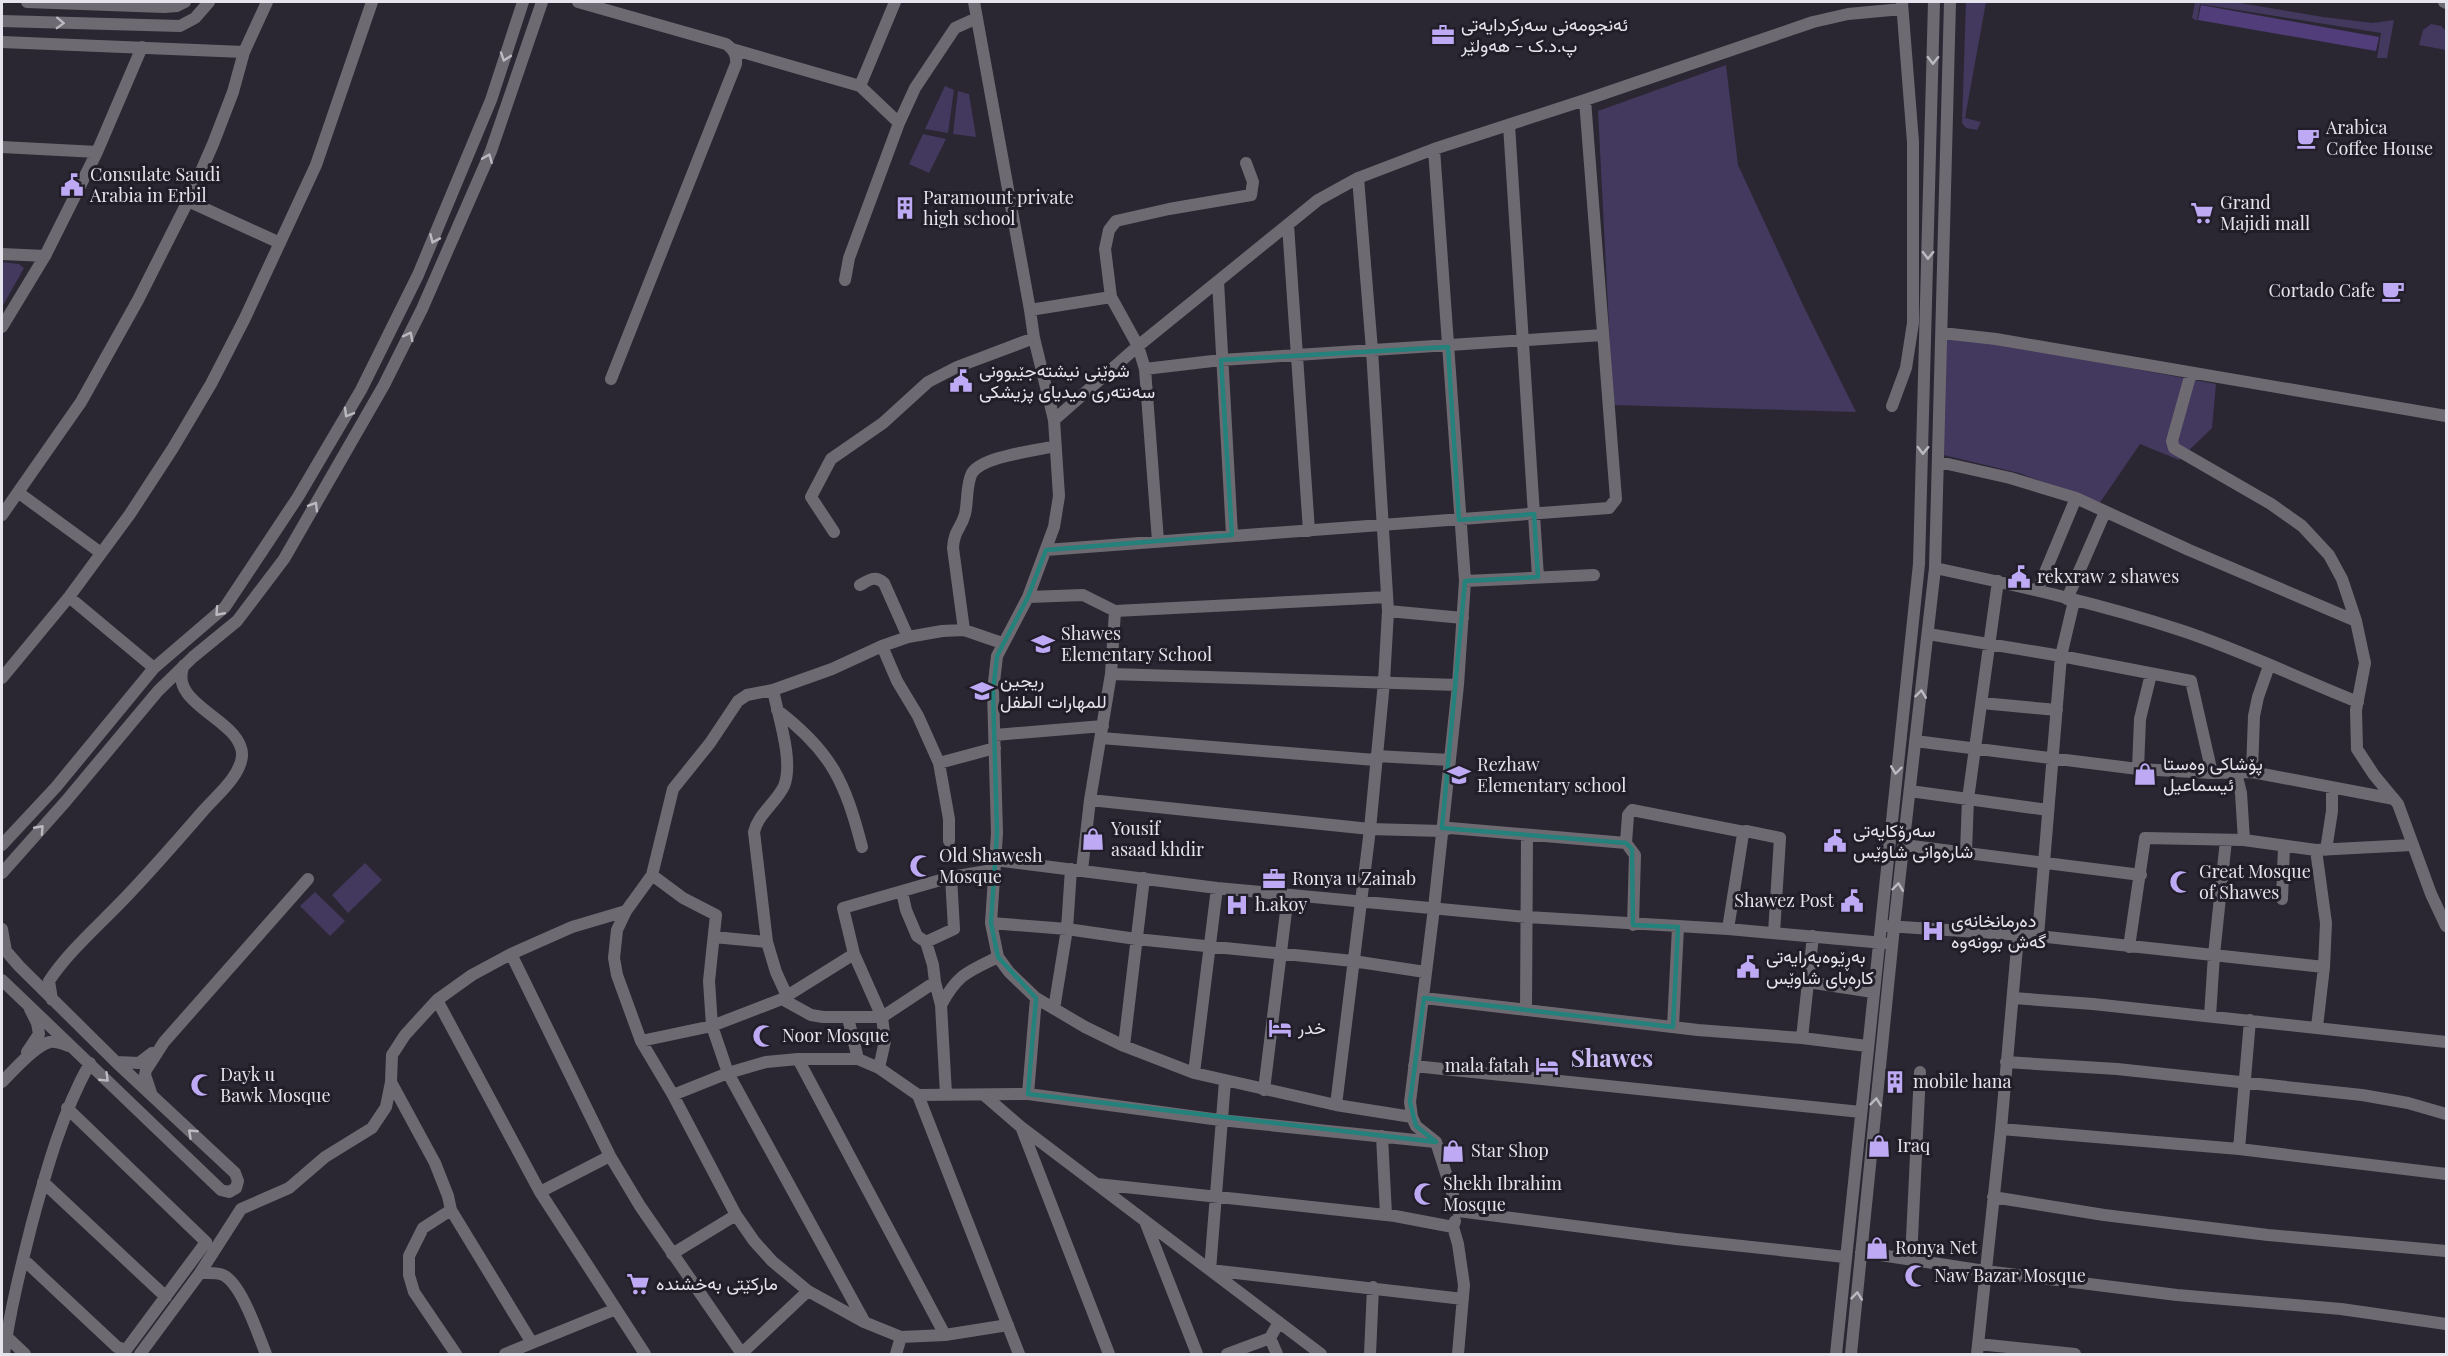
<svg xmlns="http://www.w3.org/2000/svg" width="2448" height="1356" viewBox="0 0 2448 1356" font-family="'Playfair Display',Vazirmatn,serif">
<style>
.green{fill:#43385d}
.water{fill:#513d7a}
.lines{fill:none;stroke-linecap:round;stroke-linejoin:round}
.minor{stroke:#6d6b71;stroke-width:12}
.oneway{stroke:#bbbac1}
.marked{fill:none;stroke:#24817b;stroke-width:4.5;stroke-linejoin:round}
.labels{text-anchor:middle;stroke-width:6;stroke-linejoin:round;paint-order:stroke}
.poi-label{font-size:18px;fill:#e5e4ec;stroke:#211e29;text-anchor:start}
.district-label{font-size:24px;font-weight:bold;fill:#cbbcf5;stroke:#211e29}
</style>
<rect width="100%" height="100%" fill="#2a2733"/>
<path class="green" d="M1966,2H1986L1965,118L1981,122L1977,130L1966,128L1962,123Z
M2195,2H2234L2323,17L2373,23L2394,20L2387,58H2377L2381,33L2200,4L2197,21L2192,18Z
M2431,24L2441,26L2446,31V50L2419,45L2423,30Z
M1726,65L1738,165L1803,305L1856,412L1613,405L1598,111Z
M945,86L954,90L948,133L925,129Z
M958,91L969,94L976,137L953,134Z
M923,134L946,139L929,173L909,164Z
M2,262L19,264L24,268L2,307Z
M1942,333L2216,384L2212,428L2179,460L2140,444L2099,504L2019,473L1939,454Z
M365,863L382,880L348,913L332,895Z
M315,892L345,921L330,936L300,906Z"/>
<path class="water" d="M2201,5L2379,37L2376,51L2198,20Z"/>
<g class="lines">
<path class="minor" d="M27,2L164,7L177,6L185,2
M578,2L726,44C734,50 737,55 736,64L611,379
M974,2L1030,310L1034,338L1054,420L1059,496L1054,527L1028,597L997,656L993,691L997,833L991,923L998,957L1009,972L1036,998L1085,1027L1124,1046L1194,1073L1336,1105L1412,1117L1416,1126L1436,1142L1458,1211L1676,1239L1845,1257
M2444,2L2446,3
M2,21L180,26L195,18L209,2
M2,42L244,52
M732,49L860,86L899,123
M860,86L895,2
M1509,125L1538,577
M2,147L97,152
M188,201L280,243
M1288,225L1309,531
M2,254L45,256
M845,280L849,258L899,123L915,88L955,28L977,18
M1218,281L1232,535
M1030,310L1111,297
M2,327L45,256L97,152L142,47
M1942,333L1996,339L2446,416
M1145,369L1221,360L1603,335
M2191,373L2172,441L2174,448L2271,504L2302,526L2329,555L2342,579L2356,621L2365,663L2356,710L2357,749L2374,775L2398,804L2431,894L2446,926
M1892,406L1906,368L1913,323V142L1902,3
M1054,420L1138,346L1318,200L1358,178L1434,149L1585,100L1813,22L1848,14L1902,9
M1939,462L2010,478L2076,498L2189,550L2356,621
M19,493L101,553
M2,515L81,402L138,300L188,201L213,144L233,92L244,52L267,2
M834,532L811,497L831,459L883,423L928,382L957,367L1034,338
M1158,541L1145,369L1138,346L1111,297L1105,249L1109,230L1116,221L1169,209L1251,195L1253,182L1246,163
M1046,550L1609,508L1616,499L1585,100
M1935,568C2019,586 2102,604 2183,631C2243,651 2300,679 2358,702
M1465,581L1594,575
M860,585C869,580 875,575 884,583L908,637
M2038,589L2076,498
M69,597L154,668
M1028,597L1083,595L1115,611L1387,597
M2067,599L2105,512
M1388,611L1463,618
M964,630L953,548C954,530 961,529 965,514C968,502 966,484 972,473C983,456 1035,451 1055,446
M1928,634L2061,656L2191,681L2212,773
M882,646L897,681L918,716L939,763L949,819V841
M1111,674L1458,685
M2,678L69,597L130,514L173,448L211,384L245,318L316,165L372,2
M773,690C778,716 794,761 784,786C776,803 758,814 754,832L767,942L776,972L787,996
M1982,703L2057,710
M777,710C832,752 845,782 862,847
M995,735L1103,726
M1101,738L1375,760
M1915,741L2138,769L2212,773L2252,772L2394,799
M1376,756L1450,760
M939,763L995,748
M2138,769L2140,719L2151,674
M2252,772L2254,716L2258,697L2269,666
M2236,773L2241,793L2244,840
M1910,791L2048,810
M1090,800L1370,829L1442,831L1450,828L1626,843L1635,855L1633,925
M1626,843L1628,815L1632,810L1744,832
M2,845L56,787L154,668L225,607L298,497L361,390L418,275L491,100L523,2
M1904,845L2141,875
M2316,850L2326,923L2324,967L2317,1027
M2326,850L2332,811V787
M1966,852L1968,799L1998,581
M995,860L1217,888L1527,917L1728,929L1884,943
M1082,870L1090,800L1111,674L1115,611
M2,873L66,801L158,691L193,657L237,621L284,559L384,385L422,309L491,151L542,2
M652,875L683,898L716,915L709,981L712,1026L728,1073L864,1321
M902,892L906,910L917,936L926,942L933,965L935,982L941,1005L946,1094
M2282,899L2284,847
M626,911L617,930L614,958L617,975L641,1041L673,1095L736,1215L754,1241L772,1261L808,1291L864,1322L901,1337L945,1335L1008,1325
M991,923L1067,929L1136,939L1353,961L1425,972
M1887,926L2038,936L2324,967
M2,929L6,951L19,966L116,1062L235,1173L238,1181L236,1188L229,1192L221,1190L2,980
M1728,929L1743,834L1746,831L1780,838L1774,933
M2038,936L2061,656L2074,601
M714,937L767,942
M926,942L954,929L951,877
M2129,947L2145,838L2244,840L2316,850L2412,845
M511,954L610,1156L640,1206L742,1354
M1808,982L1873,992
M1424,998L1698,1030L1802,1038L1867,1046
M2013,998L2093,1004L2446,1042
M782,999L811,1015L823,1017H882L935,982
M52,1000L49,981C69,951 98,926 123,900C151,871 177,841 203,811C216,796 240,777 242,756C244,720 166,705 184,665
M437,1000L540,1192L645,1354
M941,1005C958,974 967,972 998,957
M1054,1009L1067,929L1071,869
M1526,1009L1527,836
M2210,1016L2214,955L2226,840
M848,1018L858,1059
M1673,1027L1678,927
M1802,1038L1813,936
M641,1041L712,1026L782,999L854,954
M1124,1046L1144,878
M27,1052L39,1034L37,1023L30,1009
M798,1059L945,1335
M117,1062L139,1063L152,1053
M2006,1062L2117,1069L2362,1095L2408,1103L2446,1114
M1414,1066C1563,1080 1712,1096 1861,1112
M879,1068L885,1041L882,1017L854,954L843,908L951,877L993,870
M1194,1073L1217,888
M1225,1081L1210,1270L1463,1299
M2,1082C13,1071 35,1045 50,1042C57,1041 63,1044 69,1046
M1264,1090L1288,895
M151,1093L145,1075L146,1070L164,1042L308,879
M1028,1094L1036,998
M673,1095L728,1073L766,1062L798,1059H858L879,1068L918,1095L1019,1354
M918,1095L1028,1094L1220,1120L1435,1142
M984,1095L1021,1127L1321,1354
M1336,1105L1370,829L1384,682L1388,611L1372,350L1358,178
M1412,1117L1410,1102L1434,908L1458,685L1465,581L1434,149
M1022,1129L1109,1354
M2001,1129L2239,1149L2446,1174
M1382,1136L1386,1215
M2239,1149L2250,1020
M43,1182L166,1297
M1097,1184L1395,1216L1453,1227
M540,1192L610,1156
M1993,1197L2104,1215L2268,1235L2446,1251
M451,1210L532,1343L616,1309
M1145,1221L1197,1354
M1455,1221L1453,1227L1458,1244L1464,1285L1458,1354
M1861,1252L1985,1271L2177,1295L2341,1309L2446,1324
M672,1254L736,1215
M23,1259L117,1347L126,1350L206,1242L67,1108
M1911,1259L1920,1072
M200,1273C207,1273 217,1272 223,1275C242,1284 258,1335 266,1354
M6,1336L25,1354
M1270,1338L1277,1354
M1978,1344L2075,1354
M4,1354C10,1310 21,1267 32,1223C47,1168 62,1113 90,1063
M140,1354L200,1273L241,1209L289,1188L325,1157L372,1128L386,1107L391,1082
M456,1354L414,1292L409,1275V1256L423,1228L451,1210L448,1196L435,1163L391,1082L392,1055L405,1035L437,1000L472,975L511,954L572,927L626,911L652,875L673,789L710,743L738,701L747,695L773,690L832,669L882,646L908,637L942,631L964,630L1002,643
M505,1354L532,1343
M741,1354L808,1291
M896,1354L901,1337
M1227,1354L1270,1338L1279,1322
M1370,1354L1373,1287
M1836,1354L1919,564L1934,2
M1851,1354L1894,927L1935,568L1950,2
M1977,1354L2001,1129L2018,936"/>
</g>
<defs><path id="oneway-chevron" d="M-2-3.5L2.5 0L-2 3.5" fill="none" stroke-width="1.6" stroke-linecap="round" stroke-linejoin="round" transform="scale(1.5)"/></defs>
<g class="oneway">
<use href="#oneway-chevron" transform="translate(60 23) rotate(2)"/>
<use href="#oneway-chevron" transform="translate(505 57) rotate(109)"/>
<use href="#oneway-chevron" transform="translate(1933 60) rotate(91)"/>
<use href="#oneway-chevron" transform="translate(488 158) rotate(-68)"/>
<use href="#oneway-chevron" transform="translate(434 239) rotate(114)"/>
<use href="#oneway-chevron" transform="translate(1928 255) rotate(91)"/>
<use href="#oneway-chevron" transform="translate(409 336) rotate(-63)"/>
<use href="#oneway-chevron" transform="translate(348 413) rotate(120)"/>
<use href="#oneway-chevron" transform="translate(1923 450) rotate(91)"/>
<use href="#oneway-chevron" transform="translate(314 506) rotate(-59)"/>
<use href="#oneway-chevron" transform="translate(219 612) rotate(132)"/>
<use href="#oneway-chevron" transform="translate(1921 694) rotate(-83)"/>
<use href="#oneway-chevron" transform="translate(1896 770) rotate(97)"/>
<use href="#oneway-chevron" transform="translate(40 829) rotate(-48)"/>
<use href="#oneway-chevron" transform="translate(1898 887) rotate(-83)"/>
<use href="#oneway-chevron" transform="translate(105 1078) rotate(44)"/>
<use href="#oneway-chevron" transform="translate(1876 1102) rotate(-84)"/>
<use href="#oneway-chevron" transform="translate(192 1133) rotate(-137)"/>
<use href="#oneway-chevron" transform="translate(1857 1296) rotate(-84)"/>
</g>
<path class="marked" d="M1448,347L1459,520L1534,514L1538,577L1465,581L1442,828L1626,843L1632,849L1633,925L1678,927L1673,1027L1424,998L1410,1102L1416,1126L1436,1142L1028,1094L1036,998L998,957L991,923L997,833L993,691L997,656L1028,597L1046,550L1232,535L1221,360Z"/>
<defs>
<g id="office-bare" transform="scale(1.8)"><path d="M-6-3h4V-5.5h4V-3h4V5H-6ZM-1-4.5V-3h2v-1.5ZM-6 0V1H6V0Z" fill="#bea9f4" stroke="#211e29" stroke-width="2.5" paint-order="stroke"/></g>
<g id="cafe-bare" transform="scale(1.8)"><path d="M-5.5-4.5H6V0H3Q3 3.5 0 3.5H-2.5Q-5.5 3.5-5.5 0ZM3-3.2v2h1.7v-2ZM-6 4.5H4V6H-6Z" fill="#bea9f4" stroke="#211e29" stroke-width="2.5" paint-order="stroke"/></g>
<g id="civic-bare" transform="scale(1.8)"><path d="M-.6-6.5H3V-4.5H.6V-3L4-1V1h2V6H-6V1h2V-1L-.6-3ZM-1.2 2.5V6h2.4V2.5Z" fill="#bea9f4" stroke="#211e29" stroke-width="2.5" paint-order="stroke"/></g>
<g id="building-bare" transform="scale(1.8)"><path d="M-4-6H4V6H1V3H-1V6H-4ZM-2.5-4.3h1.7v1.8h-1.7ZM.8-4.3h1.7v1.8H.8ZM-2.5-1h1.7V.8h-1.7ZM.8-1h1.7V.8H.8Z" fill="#bea9f4" stroke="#211e29" stroke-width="2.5" paint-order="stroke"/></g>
<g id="supermarket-bare" transform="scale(1.8)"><path d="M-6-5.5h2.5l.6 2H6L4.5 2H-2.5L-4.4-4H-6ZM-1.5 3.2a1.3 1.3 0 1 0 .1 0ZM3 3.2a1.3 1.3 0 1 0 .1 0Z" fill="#bea9f4" stroke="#211e29" stroke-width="2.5" paint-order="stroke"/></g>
<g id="school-bare" transform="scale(1.8)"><path d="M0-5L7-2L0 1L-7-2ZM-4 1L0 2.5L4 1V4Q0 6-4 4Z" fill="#bea9f4" stroke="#211e29" stroke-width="2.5" paint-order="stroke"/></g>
<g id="shop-bare" transform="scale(1.8)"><path d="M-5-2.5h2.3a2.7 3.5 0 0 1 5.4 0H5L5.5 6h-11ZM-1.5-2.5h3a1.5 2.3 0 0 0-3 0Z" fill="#bea9f4" stroke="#211e29" stroke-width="2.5" paint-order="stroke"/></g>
<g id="mosque-bare" transform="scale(1.8)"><path d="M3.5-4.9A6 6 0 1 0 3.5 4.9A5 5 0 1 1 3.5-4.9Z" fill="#bea9f4" stroke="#211e29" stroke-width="2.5" paint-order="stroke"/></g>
<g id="hospital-bare" transform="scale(1.8)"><path d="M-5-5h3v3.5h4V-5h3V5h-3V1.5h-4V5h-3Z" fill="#bea9f4" stroke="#211e29" stroke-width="2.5" paint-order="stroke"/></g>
<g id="hotel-bare" transform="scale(1.8)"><path d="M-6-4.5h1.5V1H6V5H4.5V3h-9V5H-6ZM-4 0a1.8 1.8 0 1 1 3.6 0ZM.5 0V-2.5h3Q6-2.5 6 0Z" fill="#bea9f4" stroke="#211e29" stroke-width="2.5" paint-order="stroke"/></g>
</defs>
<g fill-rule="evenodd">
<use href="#office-bare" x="1443" y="35"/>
<use href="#cafe-bare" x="2308" y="138"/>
<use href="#civic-bare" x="72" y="185"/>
<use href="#building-bare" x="905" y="208"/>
<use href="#supermarket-bare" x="2202" y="213"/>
<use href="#cafe-bare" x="2393" y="291"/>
<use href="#civic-bare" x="961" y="381"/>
<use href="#civic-bare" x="2019" y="577"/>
<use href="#school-bare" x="1043" y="644"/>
<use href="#school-bare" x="982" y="691"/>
<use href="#shop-bare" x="2145" y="774"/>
<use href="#school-bare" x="1459" y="775"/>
<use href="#shop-bare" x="1093" y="839"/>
<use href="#civic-bare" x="1835" y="841"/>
<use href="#mosque-bare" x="921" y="866"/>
<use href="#office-bare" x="1274" y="879"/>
<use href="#mosque-bare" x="2181" y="882"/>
<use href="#civic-bare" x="1852" y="901"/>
<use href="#hospital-bare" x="1237" y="905"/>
<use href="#hospital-bare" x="1933" y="931"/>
<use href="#civic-bare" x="1748" y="967"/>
<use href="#hotel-bare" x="1280" y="1028"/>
<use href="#mosque-bare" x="764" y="1036"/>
<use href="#hotel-bare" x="1547" y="1066"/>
<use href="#building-bare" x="1895" y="1082"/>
<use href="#mosque-bare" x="202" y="1085"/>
<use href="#shop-bare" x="1879" y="1146"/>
<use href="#shop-bare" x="1453" y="1151"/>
<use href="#mosque-bare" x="1425" y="1194"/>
<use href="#shop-bare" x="1877" y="1248"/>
<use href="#mosque-bare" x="1916" y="1276"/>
<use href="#supermarket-bare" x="638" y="1284"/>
</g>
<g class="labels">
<g class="poi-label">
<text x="1461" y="31">ئەنجومەنی سەرکردایەتی<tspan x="1461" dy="21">پ.د.ک - هەولێر</tspan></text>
<text x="2326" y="134">Arabica<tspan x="2326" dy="21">Coffee House</tspan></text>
<text x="90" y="181">Consulate Saudi<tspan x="90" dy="21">Arabia in Erbil</tspan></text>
<text x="923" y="204">Paramount private<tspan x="923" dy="21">high school</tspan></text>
<text x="2220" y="209">Grand<tspan x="2220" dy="21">Majidi mall</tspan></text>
<text x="2375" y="297" text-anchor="end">Cortado Cafe</text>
<text x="979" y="377">شوێنی نیشتەجێبوونی<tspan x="979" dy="21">سەنتەری میدیای پزیشکی</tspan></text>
<text x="2037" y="583">rekxraw 2 shawes</text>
<text x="1061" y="640">Shawes<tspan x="1061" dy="21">Elementary School</tspan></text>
<text x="1000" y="687">ريجين<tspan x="1000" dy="21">للمهارات الطفل</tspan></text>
<text x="2163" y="770">پۆشاکی وەستا<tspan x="2163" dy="21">ئیسماعیل</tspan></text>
<text x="1477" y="771">Rezhaw<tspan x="1477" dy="21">Elementary school</tspan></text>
<text x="1111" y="835">Yousif<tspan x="1111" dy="21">asaad khdir</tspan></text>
<text x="1853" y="837">سەرۆکایەتی<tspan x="1853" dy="21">شارەوانی شاوێس</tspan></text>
<text x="939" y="862">Old Shawesh<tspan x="939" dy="21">Mosque</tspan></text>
<text x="2199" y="878">Great Mosque<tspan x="2199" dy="21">of Shawes</tspan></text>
<text x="1292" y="885">Ronya u Zainab</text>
<text x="1834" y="907" text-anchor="end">Shawez Post</text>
<text x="1255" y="911">h.akoy</text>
<text x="1951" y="927">دەرمانخانەی<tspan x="1951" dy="21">گەش بوونەوە</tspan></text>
<text x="1766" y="963">بەڕێوەبەرایەتی<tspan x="1766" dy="21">کارەبای شاوێس</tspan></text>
<text x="1298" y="1034">خدر</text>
<text x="782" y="1042">Noor Mosque</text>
<text x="1529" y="1072" text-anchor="end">mala fatah</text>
<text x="220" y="1081">Dayk u<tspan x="220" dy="21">Bawk Mosque</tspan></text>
<text x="1913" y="1088">mobile hana</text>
<text x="1897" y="1152">Iraq</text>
<text x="1471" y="1157">Star Shop</text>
<text x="1443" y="1190">Shekh Ibrahim<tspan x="1443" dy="21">Mosque</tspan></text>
<text x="1895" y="1254">Ronya Net</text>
<text x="1934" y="1282">Naw Bazar Mosque</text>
<text x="656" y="1290">مارکێتی بەخشندە</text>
</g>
<g class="district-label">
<text x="1612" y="1067">Shawes</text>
</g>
</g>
<rect width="2448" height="1356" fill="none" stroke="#e5e4ec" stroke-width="6"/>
</svg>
